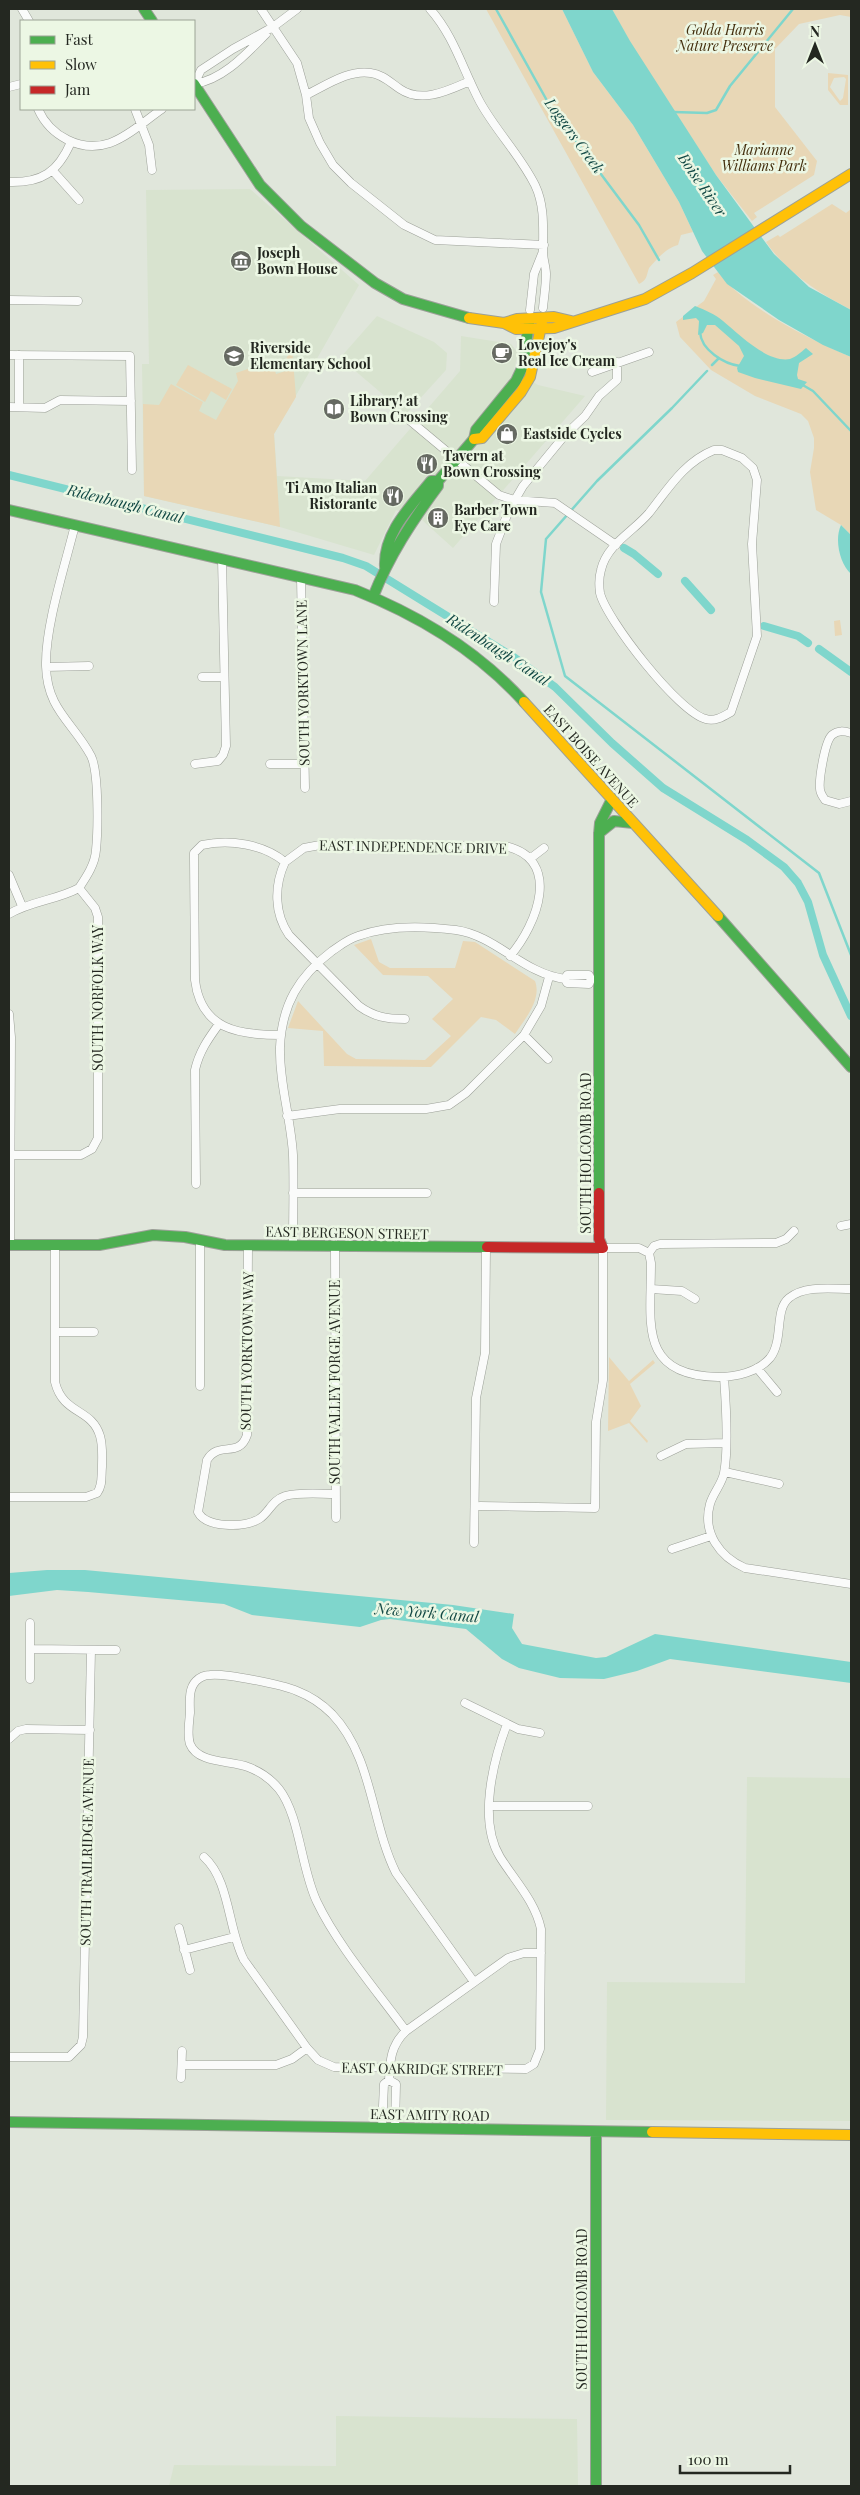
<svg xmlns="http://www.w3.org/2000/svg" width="860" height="2495" viewBox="0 0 860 2495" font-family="'Playfair Display',serif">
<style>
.built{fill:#d8e3cf}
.green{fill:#e8d7b6;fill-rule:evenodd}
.water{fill:#7fd6cc}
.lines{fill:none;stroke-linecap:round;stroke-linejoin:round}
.stream{stroke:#7fd6cc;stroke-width:2.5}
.canal{stroke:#7fd6cc;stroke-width:8}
.street-casing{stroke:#9ca098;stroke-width:9}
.fast-casing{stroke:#9ca098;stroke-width:12}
.slow-casing{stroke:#9ca098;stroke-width:12}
.jam-casing{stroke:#9ca098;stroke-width:12}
.street{stroke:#fafbfa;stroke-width:8}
.fast{stroke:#4caf50;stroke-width:10}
.slow{stroke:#ffc107;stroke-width:10}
.jam{stroke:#c62828;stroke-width:10}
.labels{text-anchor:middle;stroke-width:5;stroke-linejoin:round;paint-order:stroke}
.park-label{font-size:14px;font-style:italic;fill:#442f0e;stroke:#ecf7e4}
.poi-label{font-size:14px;font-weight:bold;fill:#242821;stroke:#ecf7e4;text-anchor:start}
.street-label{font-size:14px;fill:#242821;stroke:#ecf7e4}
.water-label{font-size:15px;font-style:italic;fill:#124844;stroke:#ecf7e4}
</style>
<rect width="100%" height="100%" fill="#e0e6db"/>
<path class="built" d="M250,189L359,285L274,434L277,476L365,481L460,371L461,336L511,344L518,353L514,370L538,385L585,396L453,548L422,520L396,510L374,555L280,527L144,496L142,364H149L146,190Z
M377,316L434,342L447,353L446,370L406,414L340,358Z
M747,1777L851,1778V2121L606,2120L607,1982L745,1983Z
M336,2416L577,2419L578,2486H169L174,2465L336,2466Z"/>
<path class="green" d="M486,9H562L593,72L633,125L679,202L693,232L681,235L678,245C666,248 657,259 649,268C646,277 647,280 639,284Z
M612,9H851V17L840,15L799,24L775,49V107L817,161L814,175L754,213L757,217L752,221L716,175L693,140L629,41Z
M828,73L848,75V105H840L828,90ZM844,77L846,79L843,98L840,101L830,87L834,78Z
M832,204L846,213L851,209V310C818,292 788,274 766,242L778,235L780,237Z
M718,272C744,307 811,340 851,357V535L841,525L816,510L810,472L814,448V438L808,421L801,414L755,396L711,370L680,337L676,322L704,301L716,279L713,275Z
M292,348L296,397L274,434L280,527L144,496L143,404L159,405L171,384L203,402L199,411L216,420L238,381L236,373L268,362L273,363L276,374L289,370L286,359Z
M188,365L232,389L226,400L211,391L205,402L176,385Z
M840,620L842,635L835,636L834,621Z
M371,939L379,962L390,968H455L463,941L475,942L535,981C542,999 525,1019 515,1034L496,1020L481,1017L431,1067L324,1066L323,1031L288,1028L298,1001L347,1054L356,1059L425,1060L451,1036L432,1019L453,999L428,976L383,975L354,945Z
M609,1357L629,1381L653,1360L655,1363L630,1384L641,1406L630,1421L648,1441L647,1443L629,1423L608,1431Z"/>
<path class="water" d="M562,9H612L630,41L716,175L774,254L809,287L851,310V357L823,345L779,320L727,284L702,251L679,202L633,125L593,72Z
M695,306C705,310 715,314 723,321C739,334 767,363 790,359C796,357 801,352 806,348L813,354L799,363L797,375L798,379L807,382L801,389L755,378L738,372L737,368L744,356L739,346L715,325H707L703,333L698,335L699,321L696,318L683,320V316Z
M841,525L851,535V574C840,564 834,540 841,525Z
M47,1570H85L453,1605L514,1614L512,1628L522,1644L596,1658L606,1657L655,1634L851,1662V1683L670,1659L637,1671L604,1679L560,1678L519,1668L502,1659L466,1629L390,1619L381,1620L360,1627L252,1615L224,1604L88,1592L57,1590L9,1596V1573Z"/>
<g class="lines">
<path class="stream" d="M496,9L550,106L639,225L659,260
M673,112L707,113L716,110L730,86L793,9
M700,332C701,350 724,364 740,366
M712,365L718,359
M707,371L672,408L597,481L546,539L541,592L565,676L819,873L851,955
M801,384L813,391L851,431"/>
<path class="canal" d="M9,475L343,558L366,566L515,658L555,687L612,743L663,788L747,840L784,867L798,883L808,902L823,955L851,1016
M624,548L634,554L658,574
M685,581L711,610
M764,626L798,636L808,643
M819,649L851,672"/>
<g class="street-casing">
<path id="street" d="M22,9L29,21
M261,9L297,63L306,95L309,118L320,143L333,165L351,183L404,225L435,240L544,245
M430,9C454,36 463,70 480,102C496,131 520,155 535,185C545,206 543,228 543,252C543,259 546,267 546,274C546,285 544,297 543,308
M194,84L201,70L233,49L273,27L297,9
M194,84C223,80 246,54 266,34
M9,87L21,84
M306,95C325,86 349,69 371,73C382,74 391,83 400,89C422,104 449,90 470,81
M38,109C50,136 81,153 110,143C129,136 146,120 162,109
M135,109L149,145L152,170
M53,171L79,200
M9,182C42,183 58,172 71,142
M9,300L78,301
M530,310L534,274L542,254
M9,355L130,356L132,470
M592,372L649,352
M9,407L45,408L60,400L131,401
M19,407V355
M408,419L499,495L514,500L555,503L616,545
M714,450H722L742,458L753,468L757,480L752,544L757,636L731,712C724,716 715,722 706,719C679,713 606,619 600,593C599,586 599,577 601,570C607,544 633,532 649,513C668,489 684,462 714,450Z
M301,578L305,788
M494,602L496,544L509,510L523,486L565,435L585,416L599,396L617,380V362
M46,667L89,666
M202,677H224
M851,733C844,731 838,730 832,735C825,741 817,785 821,793C822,796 824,798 825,800L839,804L851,801
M195,764L218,761L223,755L226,746L222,559
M270,764H305
M531,858L544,848
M285,862C274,886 274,913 289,935L359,1006C374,1017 387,1019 405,1019
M9,875L22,906
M9,914C31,901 57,900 79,888
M9,1014L11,1037L10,1245
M281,1035C239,1035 201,1030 195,980L194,859V853L202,845C230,839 263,844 285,862L304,848L320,845L505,846C563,859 537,925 510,956
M524,1035L548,1059
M287,1116L340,1109H426L449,1105L466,1093L524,1035L541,1006L549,977
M11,1155H81L92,1149L98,1138V917L95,908L79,888C87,876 95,864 96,850C98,830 99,772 91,756C73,722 47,710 46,666C45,626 65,566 75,525
M196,1184L195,1070C199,1052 208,1039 219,1024
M293,1193H427
M841,1226L851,1224
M200,1241V1386
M248,1245L247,1435C239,1459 219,1440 207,1460L198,1512C206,1528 244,1528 259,1519C269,1513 272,1500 285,1496C300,1492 319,1494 335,1494
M293,1246C293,1216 294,1185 293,1155C291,1119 279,1083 280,1047C282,1004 299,976 332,951C341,945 348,939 358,936C387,925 425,926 456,930C497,936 522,973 565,979L567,983L589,984L591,979L589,975H567L565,979
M335,1247L336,1518
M649,1253L654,1246L660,1244L776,1243L786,1239L794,1231
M651,1289L682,1291L695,1299
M56,1332H94
M757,1368L777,1392
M724,1377C726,1404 729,1447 724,1473C722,1484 713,1493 710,1504C702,1533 720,1557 745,1568L851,1584
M661,1456L686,1444L725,1443
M725,1472L779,1484
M9,1497H86L97,1493C103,1485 101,1476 102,1467C102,1456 103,1446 100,1436C92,1408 63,1415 55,1382V1245
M480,1506L595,1508L596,1422L603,1380V1248H639L649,1253L651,1263C651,1324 638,1375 718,1377C736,1377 758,1372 770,1358C784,1340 774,1310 789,1298C805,1285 832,1289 851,1289
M474,1543L476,1398L485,1353L486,1248
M672,1549L711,1536
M30,1649L116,1650
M30,1679V1623
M465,1703L518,1729L540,1733
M9,1739L18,1731L26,1729L90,1730
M489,1806H588
M204,1857C230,1880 228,1930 244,1960L307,2048L318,2060L334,2067L526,2069L534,2064L540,2049L541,1929C535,1901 515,1881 500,1857C478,1821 493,1761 507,1724
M179,1928L190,1970
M184,1950L234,1937
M406,2031C377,1991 338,1946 317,1902C301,1869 300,1816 279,1789C271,1779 261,1772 248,1767C231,1760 198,1764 190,1744C187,1735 189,1723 190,1713C190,1703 188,1689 196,1681C200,1677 205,1675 210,1675C225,1673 283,1685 297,1691C310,1696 322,1704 332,1714C373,1757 371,1823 396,1873L474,1982
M9,2057H69L81,2045L83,2037L91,1650
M182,2065H276L292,2059L307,2048
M181,2078L182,2051
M389,2080C390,2060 391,2045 406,2031L508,1958L524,1953H541
M382,2128L384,2084L389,2080L396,2084L395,2128"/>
</g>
<g class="fast-casing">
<path id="fast" d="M144,9L152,21
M194,84L260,185L301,226L375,283L403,299L469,318
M438,481L474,439L476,430L516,381L523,366L529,322
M9,510L355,590C418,615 479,652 524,702
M373,597C389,556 412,521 438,486V481H431C411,506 383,533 385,567
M599,833L614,821L633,823
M718,916L851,1067
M599,1193V834L600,823L612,799
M9,1245H99L153,1235L185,1237L225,1245L487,1247
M9,2122L652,2132
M596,2132V2486"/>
</g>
<g class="slow-casing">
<path id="slow" d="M469,318L504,323L517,319L554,317L571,321
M504,323L516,329L554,328L645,299L692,273L851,174
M474,439L482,438L521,392L530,377L542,322
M524,702L718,916
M652,2132L851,2135"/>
</g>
<g class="jam-casing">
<path id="jam" d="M487,1247L603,1248L599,1239V1193"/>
</g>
<use href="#street" class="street"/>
<use href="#fast" class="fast"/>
<use href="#slow" class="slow"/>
<use href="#jam" class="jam"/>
</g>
<defs>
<g id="museum-disc" transform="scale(1.125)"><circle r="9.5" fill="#666a62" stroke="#ecf7e4"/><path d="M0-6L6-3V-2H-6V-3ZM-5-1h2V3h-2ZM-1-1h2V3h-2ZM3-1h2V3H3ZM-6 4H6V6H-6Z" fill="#fff"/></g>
<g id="cafe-disc" transform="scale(1.125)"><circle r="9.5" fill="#666a62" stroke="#ecf7e4"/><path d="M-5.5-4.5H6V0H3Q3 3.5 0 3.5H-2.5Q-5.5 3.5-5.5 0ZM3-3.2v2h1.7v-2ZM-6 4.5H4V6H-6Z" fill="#fff"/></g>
<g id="school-disc" transform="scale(1.125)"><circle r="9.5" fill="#666a62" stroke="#ecf7e4"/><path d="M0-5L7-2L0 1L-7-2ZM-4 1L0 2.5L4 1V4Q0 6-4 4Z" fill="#fff"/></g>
<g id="library-disc" transform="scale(1.125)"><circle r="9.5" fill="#666a62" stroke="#ecf7e4"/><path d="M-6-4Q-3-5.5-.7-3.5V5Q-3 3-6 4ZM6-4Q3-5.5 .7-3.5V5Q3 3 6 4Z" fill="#fff"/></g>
<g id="shop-disc" transform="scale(1.125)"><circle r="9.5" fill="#666a62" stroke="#ecf7e4"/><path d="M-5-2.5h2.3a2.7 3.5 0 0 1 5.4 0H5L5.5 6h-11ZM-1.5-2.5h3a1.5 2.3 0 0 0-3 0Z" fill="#fff"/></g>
<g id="restaurant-disc" transform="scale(1.125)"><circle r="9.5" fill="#666a62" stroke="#ecf7e4"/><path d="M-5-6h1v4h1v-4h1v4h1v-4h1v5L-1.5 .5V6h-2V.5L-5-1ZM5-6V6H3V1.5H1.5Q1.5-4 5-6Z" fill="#fff"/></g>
<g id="building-disc" transform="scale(1.125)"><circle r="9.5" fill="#666a62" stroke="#ecf7e4"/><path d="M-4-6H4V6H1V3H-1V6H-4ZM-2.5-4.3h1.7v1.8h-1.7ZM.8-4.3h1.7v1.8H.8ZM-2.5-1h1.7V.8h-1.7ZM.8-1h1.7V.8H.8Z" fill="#fff"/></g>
</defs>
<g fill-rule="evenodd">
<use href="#museum-disc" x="241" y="261"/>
<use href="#cafe-disc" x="502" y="353"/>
<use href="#school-disc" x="234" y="356"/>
<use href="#library-disc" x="334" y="409"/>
<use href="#shop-disc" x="507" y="434"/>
<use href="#restaurant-disc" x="427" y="464"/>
<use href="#restaurant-disc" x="393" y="496"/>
<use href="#building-disc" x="438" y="518"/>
</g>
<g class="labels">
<g class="park-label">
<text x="725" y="35">Golda Harris<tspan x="725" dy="16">Nature Preserve</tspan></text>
<text x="764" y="155">Marianne<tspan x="764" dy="16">Williams Park</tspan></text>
</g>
<g class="poi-label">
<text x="257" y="258">Joseph<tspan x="257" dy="16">Bown House</tspan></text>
<text x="518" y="350">Lovejoy's<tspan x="518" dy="16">Real Ice Cream</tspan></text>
<text x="250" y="353">Riverside<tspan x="250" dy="16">Elementary School</tspan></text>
<text x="350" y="406">Library! at<tspan x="350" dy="16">Bown Crossing</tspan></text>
<text x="523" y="439">Eastside Cycles</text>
<text x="443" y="461">Tavern at<tspan x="443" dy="16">Bown Crossing</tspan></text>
<text x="377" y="493" text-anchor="end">Ti Amo Italian<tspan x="377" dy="16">Ristorante</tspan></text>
<text x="454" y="515">Barber Town<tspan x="454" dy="16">Eye Care</tspan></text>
</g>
<g class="street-label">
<text transform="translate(303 683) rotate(-91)" y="5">SOUTH YORKTOWN LANE</text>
<text transform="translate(591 756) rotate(48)" y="5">EAST BOISE AVENUE</text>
<text transform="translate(413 847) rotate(1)" y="5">EAST INDEPENDENCE DRIVE</text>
<text transform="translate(98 998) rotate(-90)" y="5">SOUTH NORFOLK WAY</text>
<text transform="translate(586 1153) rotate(-90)" y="5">SOUTH HOLCOMB ROAD</text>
<text transform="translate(347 1233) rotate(1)" y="5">EAST BERGESON STREET</text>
<text transform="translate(247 1351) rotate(-89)" y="5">SOUTH YORKTOWN WAY</text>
<text transform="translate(335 1382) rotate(-90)" y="5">SOUTH VALLEY FORGE AVENUE</text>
<text transform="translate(87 1852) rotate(-89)" y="5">SOUTH TRAILRIDGE AVENUE</text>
<text transform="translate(422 2069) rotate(1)" y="5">EAST OAKRIDGE STREET</text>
<text transform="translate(430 2115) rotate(1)" y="5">EAST AMITY ROAD</text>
<text transform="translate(582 2309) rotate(-90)" y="5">SOUTH HOLCOMB ROAD</text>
</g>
<g class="water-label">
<text transform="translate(574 136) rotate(54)" y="5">Loggers Creek</text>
<text transform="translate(702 185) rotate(56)" y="5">Boise River</text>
<text transform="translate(125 504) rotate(14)" y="5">Ridenbaugh Canal</text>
<text transform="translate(498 650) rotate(33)" y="5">Ridenbaugh Canal</text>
<text transform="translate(427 1613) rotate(5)" y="5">New York Canal</text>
</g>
</g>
<rect width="860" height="2495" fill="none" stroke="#242821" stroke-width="20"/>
<rect x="20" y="20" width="175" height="90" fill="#ecf7e4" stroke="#9ca496"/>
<rect x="30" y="36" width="25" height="8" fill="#4caf50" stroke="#9ca496"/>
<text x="65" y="45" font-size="15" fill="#242821">Fast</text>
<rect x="30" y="61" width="25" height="8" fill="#ffc107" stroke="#9ca496"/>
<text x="65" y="70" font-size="15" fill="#242821">Slow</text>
<rect x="30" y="86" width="25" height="8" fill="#c62828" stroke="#9ca496"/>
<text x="65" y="95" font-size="15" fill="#242821">Jam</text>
<g transform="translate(815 45)" stroke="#ecf7e4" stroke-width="4" paint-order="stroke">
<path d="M0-4L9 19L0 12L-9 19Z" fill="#242821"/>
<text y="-8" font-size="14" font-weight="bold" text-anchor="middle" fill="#242821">N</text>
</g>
<path d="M680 2465v8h110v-8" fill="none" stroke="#242821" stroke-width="2.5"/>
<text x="688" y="2465" font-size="15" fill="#242821" stroke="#ecf7e4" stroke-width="4" paint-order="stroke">100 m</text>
</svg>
